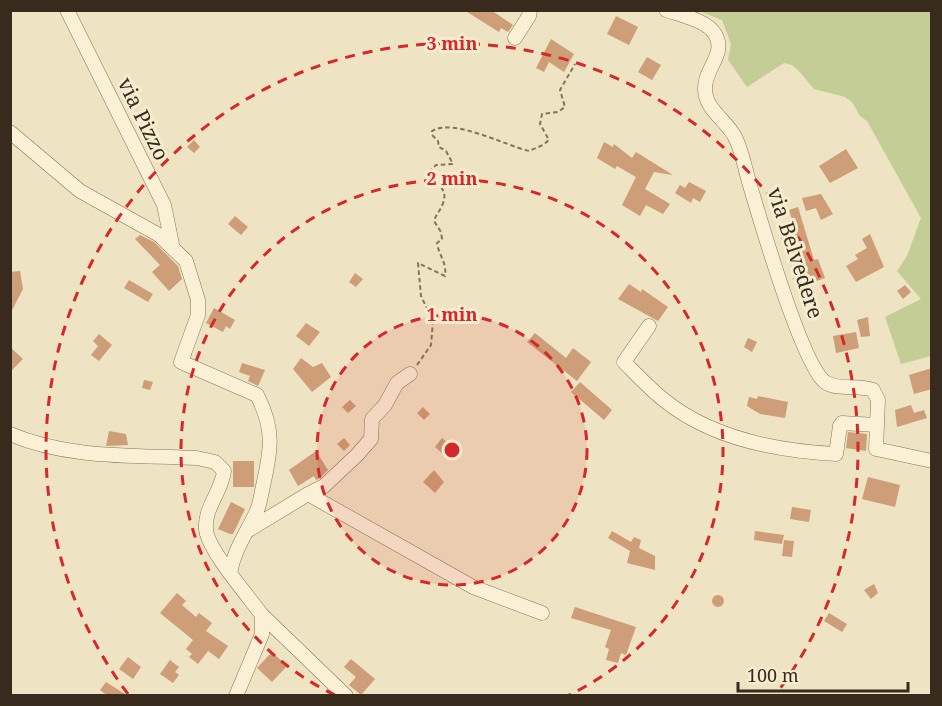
<svg xmlns="http://www.w3.org/2000/svg" width="942" height="706" viewBox="0 0 942 706" font-family="'Noto Serif',serif">
<style>
.green{fill:#c4cd95}
.building{fill:#cd9e77}
.lines{fill:none;stroke-linecap:round;stroke-linejoin:round}
.minor-casing{stroke:#887459;stroke-width:15}
.path{stroke:#887459;stroke-width:2;stroke-dasharray:4.5 3;stroke-linecap:butt}
.minor{stroke:#f9f0d5;stroke-width:14}
.ring{fill:none;stroke:#d62828;stroke-width:3;stroke-dasharray:10 8}
.labels{text-anchor:middle;stroke-width:6;stroke-linejoin:round;paint-order:stroke}
.street-label{font-size:21px;fill:#382b1d;stroke:#f6edd1}
.centre{fill:#d62828;stroke:#f6edd1;stroke-width:3}
.ring-label{font-size:18px;text-anchor:middle;font-weight:bold;fill:#d62828;stroke:#f6edd1;stroke-width:6;stroke-linejoin:round;paint-order:stroke}
</style>
<rect width="100%" height="100%" fill="#eee3c2"/>
<path class="green" d="M699,11H931V356L901,364L885,317L921,299L897,271L907,256L921,218L867,121L860,116L852,102L845,97L814,89L798,70L792,65L784,63L747,87L728,60L731,44L722,20Z"/>
<path class="building" d="M464,10H491L513,25L508,32L501,28L499,32Z
M616,16L638,27L629,45L607,34Z
M551,39L574,54L564,72L549,62L544,72L536,68Z
M647,57L661,65L652,80L638,72Z
M194,140L200,147L194,153L187,147Z
M604,142L613,147L614,144L632,158L636,152L673,175L654,172L645,189L670,204L663,214L646,205L640,216L622,205L636,177L617,166L615,169L597,158Z
M846,149L858,168L830,183L819,166Z
M689,182L706,191L700,202L693,198L691,203L675,193L680,185L685,188Z
M821,194L833,214L821,220L816,208L806,211L802,198Z
M798,207L814,260L818,259L825,278L797,288L793,278L800,275L792,256L787,257L780,234L795,229L789,210Z
M235,216L248,227L241,235L228,224Z
M870,234L884,267L856,282L846,266L858,259L855,255L867,248L862,239Z
M140,235L154,242L178,266L182,279L169,291L152,272L160,265L135,239Z
M20,271L23,289L10,314V272Z
M355,273L363,279L356,287L349,282Z
M129,280L153,294L148,302L124,288Z
M629,284L641,292L642,289L668,307L658,321L618,299Z
M905,285L911,292L903,299L897,291Z
M214,308L235,320L230,329L226,326L223,332L206,323Z
M868,317L870,336L861,337L857,320Z
M306,323L320,332L309,346L296,336Z
M856,332L859,348L836,353L833,336Z
M535,333L566,358L573,348L591,362L577,381L527,342Z
M99,334L112,345L99,361L91,355L98,346L93,341Z
M748,338L757,342L752,352L744,347Z
M10,347L23,359L10,372Z
M301,358L313,367L322,363L331,377L312,392L293,369Z
M242,363L265,370L258,386L248,381L250,376L239,372Z
M932,368V389L914,394L909,375Z
M144,380L153,382L150,390L142,388Z
M580,382L612,410L604,420L571,392Z
M758,396L788,402L785,418L760,414L747,406L749,397L757,399Z
M350,400L356,406L348,413L342,407Z
M911,405L914,413L924,410L927,418L897,427L895,410Z
M423,407L430,414L424,420L417,413Z
M109,431L126,434L128,445L106,446Z
M848,432L867,434L866,451L846,448Z
M344,438L350,445L344,451L337,444Z
M442,438L457,451L450,460L435,447Z
M316,451L328,470L319,479L316,480L314,476L298,486L289,470Z
M233,461H254V487H233Z
M434,470L444,482L435,493L423,482Z
M868,477L900,485L895,507L862,499Z
M231,502L245,509L233,534H230L218,529Z
M792,507L811,510L809,522L790,519Z
M612,531L631,542L634,537L641,540L639,548L655,556V570L627,563L630,551L608,538Z
M755,531L784,535L782,544L754,540Z
M784,540L794,541L792,557L782,556Z
M874,584L878,593L871,599L864,590Z
M177,593L186,601L182,605L196,617L199,613L212,623L206,631L228,646L219,659L208,651L198,664L189,657L192,654L186,649L193,640L160,613Z
M712 601a6 6 0 1 1 12 0a6 6 0 1 1-12 0Z
M575,607L636,627L626,655L621,653L618,663L606,660L609,649L605,647L611,630L571,618Z
M829,613L847,624L842,632L824,621Z
M272,652L287,666L272,682L257,668Z
M128,657L141,667L133,679L119,669Z
M351,659L375,679L361,695L349,685L356,677L344,667Z
M170,660L179,667L175,672L179,675L173,683L160,674Z
M106,682L128,696H108L100,690Z"/>
<g class="lines">
<g class="minor-casing">
<path id="minor" d="M67,10L164,205L173,249
M666,10C681,15 706,20 715,34C727,54 704,69 705,89C705,110 728,121 736,139C742,152 745,168 749,182C759,216 802,365 825,382C837,391 859,384 873,390L878,400L876,449L932,461
M515,38L529,16L530,10
M10,132L80,191L159,235L186,261L198,300V315L181,362L257,395C275,430 271,450 263,486C261,495 260,505 256,513C246,534 234,550 230,573
M649,326L624,362C637,375 650,389 664,400C712,439 777,451 836,454L840,426L842,423L876,425
M10,434C68,459 135,455 197,458L215,462L224,471C222,491 204,508 206,529C207,549 249,597 262,615V634L236,696
M308,494L324,486L357,455L371,439L372,419L385,405L397,383L410,374
M247,531L308,494L473,587L542,613
M262,615L346,696"/>
</g>
<path class="path" d="M417,365L431,345L433,321L421,296L418,263L445,276C447,262 439,256 437,243L442,239L441,232L434,221C436,214 441,210 443,203C449,189 434,182 430,171L436,165L453,164L446,151L439,147L438,141L432,135V131C454,118 504,145 529,151L543,145L549,140L540,124L542,114L558,112L565,107L560,90L575,64"/>
<use href="#minor" class="minor"/>
</g>
<circle cx="452" cy="450" r="135" fill="#d62828" fill-opacity=".12"/>
<g class="ring">
<circle cx="452" cy="450" r="135"/>
<path d="M335 695A271 271 0 1 1 569 695"/>
<path d="M128 694A406 406 0 1 1 776 694"/>
</g>
<g class="labels">
<g class="street-label">
<text transform="translate(143 119) rotate(64)" y="7">via Pizzo</text>
<text transform="translate(795 253) rotate(72)" y="7">via Belvedere</text>
</g>
</g>
<circle cx="452" cy="450" r="9" class="centre"/>
<g class="ring-label">
<text x="452" y="50">3 min</text>
<text x="452" y="185">2 min</text>
<text x="452" y="321">1 min</text>
</g>
<rect width="942" height="706" fill="none" stroke="#382b1d" stroke-width="24"/>
<path d="M738 682v9h170v-9" fill="none" stroke="#382b1d" stroke-width="3"/>
<text x="747" y="682" font-size="18" fill="#382b1d" stroke="#f6edd1" stroke-width="4.5" paint-order="stroke">100 m</text>
</svg>
